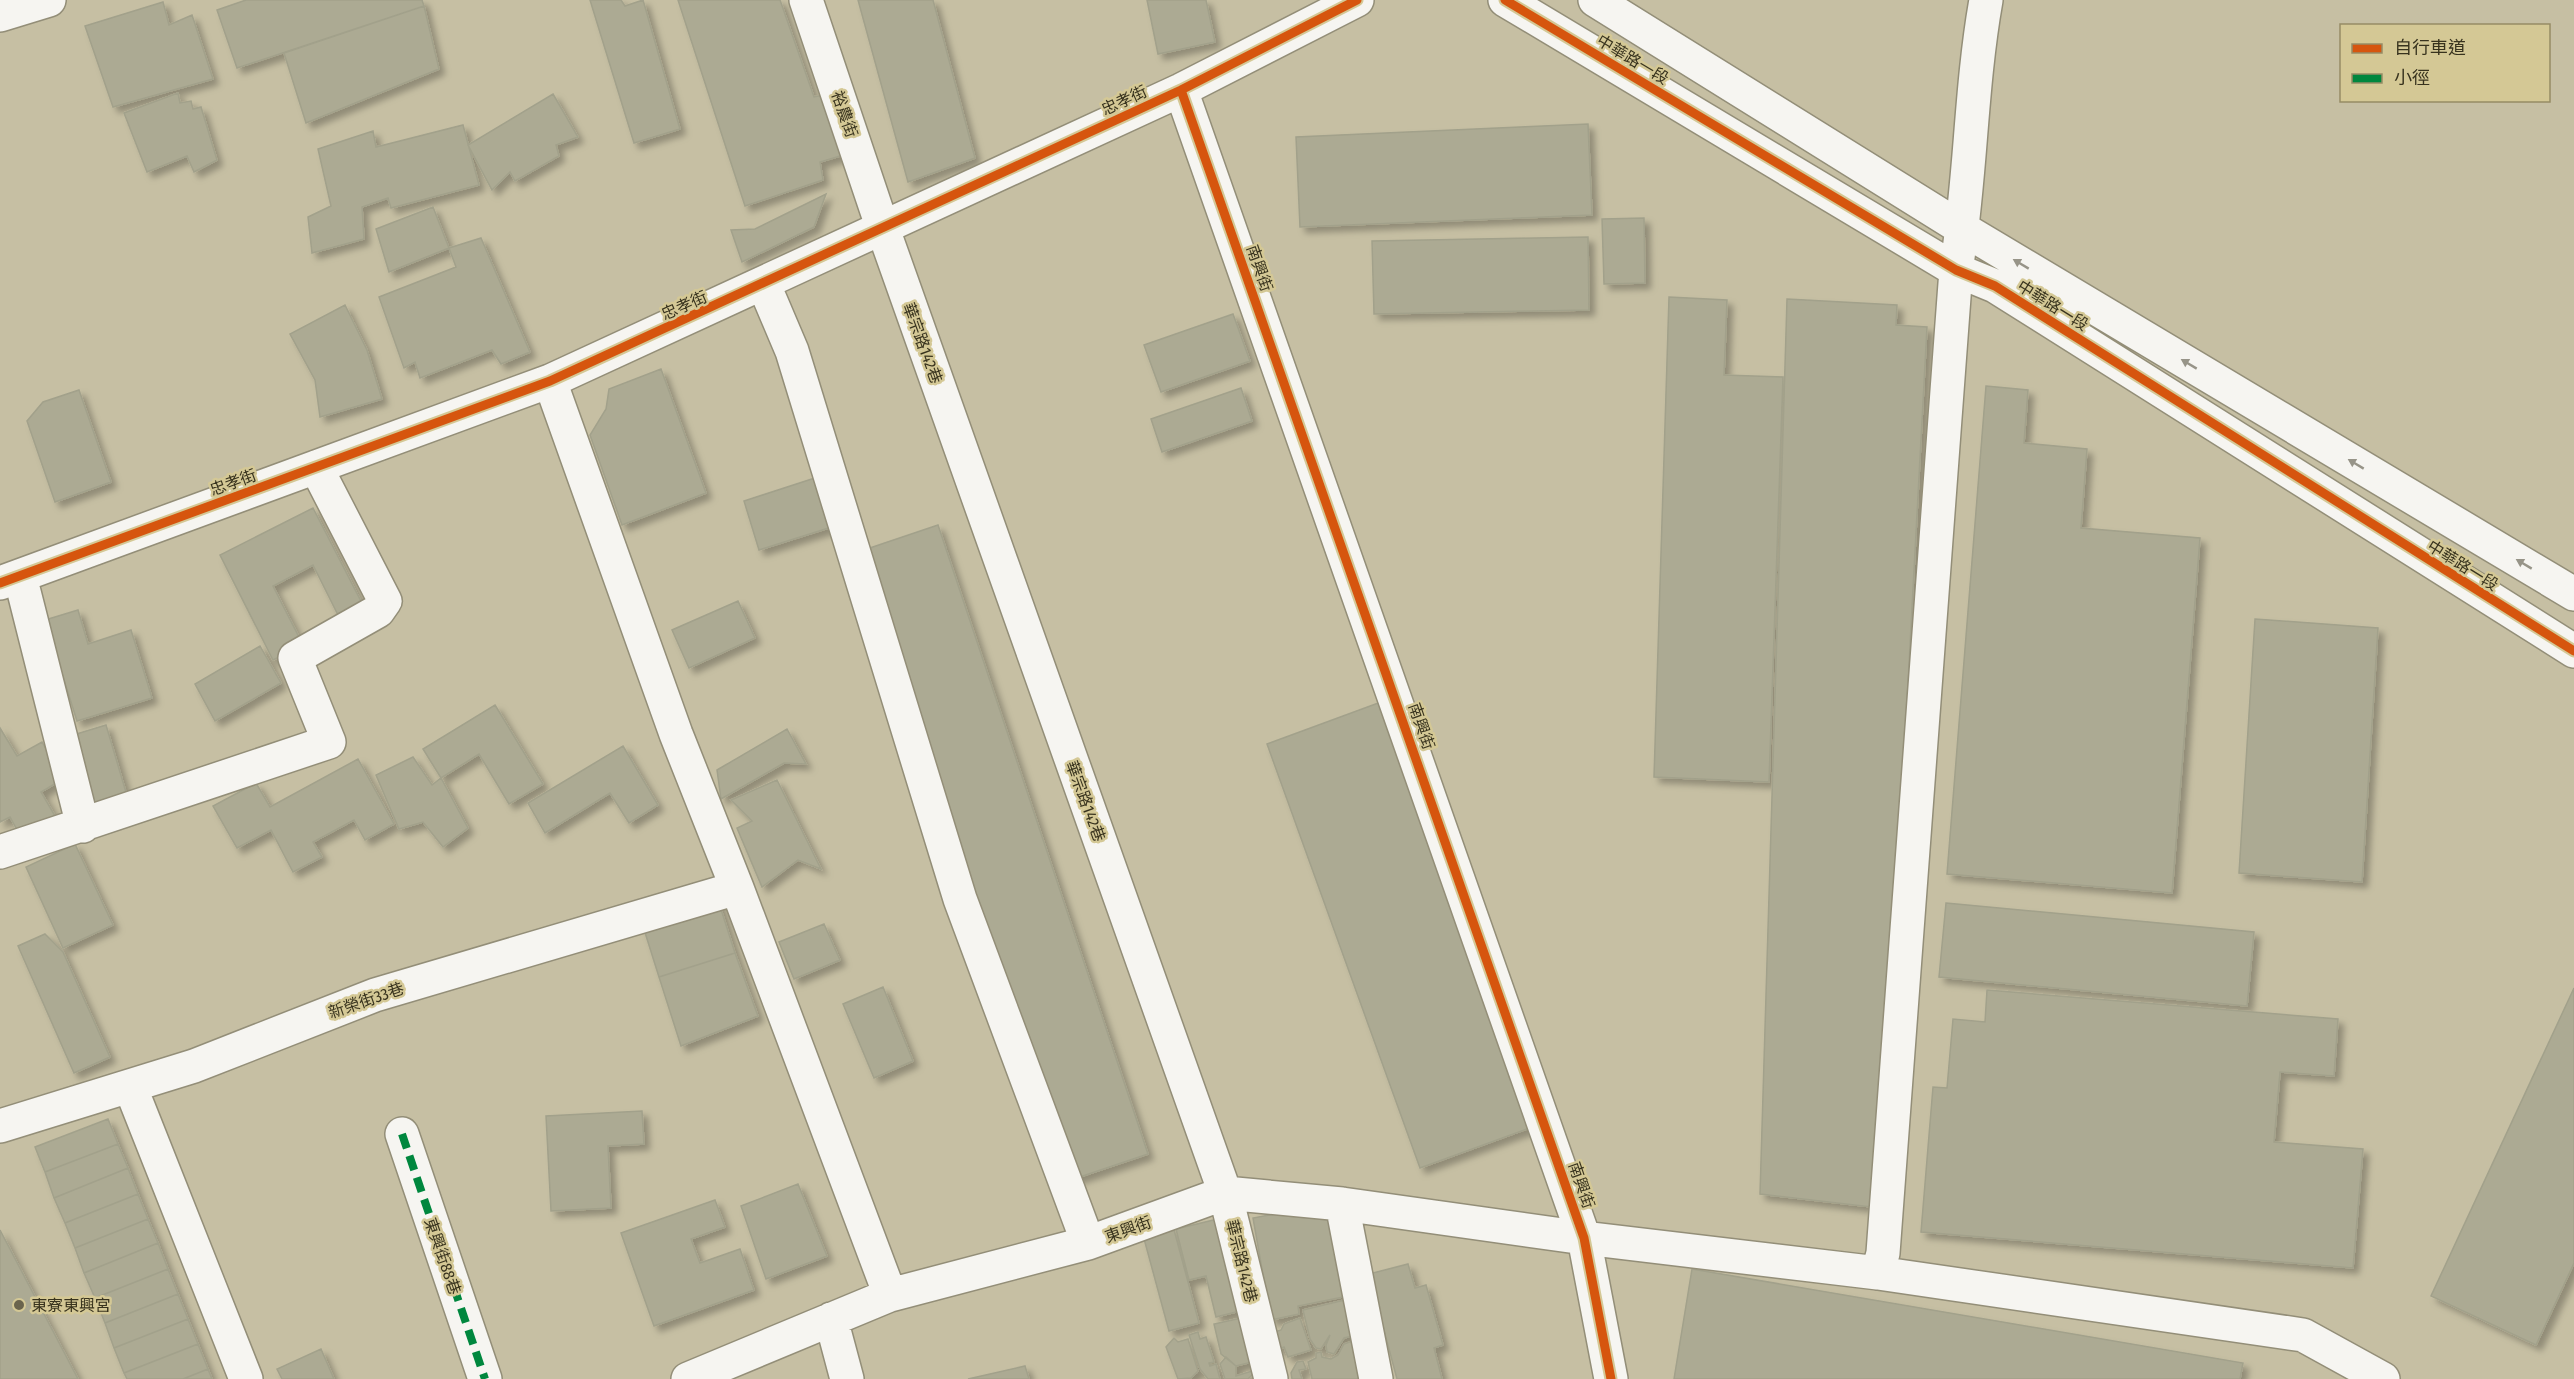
<svg xmlns="http://www.w3.org/2000/svg" width="2574" height="1379" viewBox="0 0 2574 1379" font-family="'Fira Sans Condensed','Noto Sans TC',sans-serif">
<style>
.building{fill:#acaa93;stroke:#a2a18b;stroke-width:1.5;filter:url(#shadow)}
.lines{fill:none;stroke-linecap:round;stroke-linejoin:round}
.minor-casing{stroke:#938e78;stroke-width:36}
.minor{stroke:#f6f5f1;stroke-width:33}
.quiet{stroke:#00873e;stroke-width:8;stroke-dasharray:15 8;stroke-linecap:butt}
.cycleway-casing{stroke:#d4c895;stroke-width:13}
.cycleway{stroke:#d6550e;stroke-width:9}
.oneway{fill:#979488}
.poi-dot{fill:#6a644d;stroke:#d4c895;stroke-width:2}
.labels{text-anchor:middle;stroke-width:5;stroke-linejoin:round;paint-order:stroke}
.street-label{font-size:16px;fill:#38331e;stroke:#d4c895}
.poi-label{font-size:16px;fill:#38331e;stroke:#d4c895;text-anchor:start}
</style>
<defs>
<filter id="shadow"><feDropShadow dx="5.5" dy="5.5" stdDeviation="3" flood-color="#0004"/></filter>
</defs>
<rect width="100%" height="100%" fill="#c6bfa3"/>
<path class="building" d="M246,0H422L424,6L237,68L217,10Z
M590,0H621L625,6L643,0L680,129L634,143Z
M678,0H780L814,97L828,94L847,154L820,162L823,180L745,206Z
M858,0H933L975,158L908,182Z
M1147,0H1206L1215,42L1158,54Z
M163,2L169,25L192,15L213,79L113,107L85,26Z
M424,6L439,69L306,123L284,53Z
M178,93L180,103L191,101L193,109L201,107L217,160L194,172L187,156L147,172L124,113Z
M553,94L578,137L556,145L559,156L515,181L510,172L492,190L468,145Z
M1588,124L1592,215L1300,227L1296,137Z
M463,125L479,185L391,208L388,198L362,207L364,239L312,253L308,217L331,206L318,149L373,131L376,147Z
M826,194L814,227L742,262L731,230L755,229Z
M433,207L449,248L389,272L376,229Z
M1644,218L1645,283L1604,284L1602,219Z
M1588,237L1589,310L1374,314L1372,241Z
M481,238L530,352L501,364L492,350L420,378L415,362L404,368L379,297L456,267L449,248Z
M1669,297L1727,300L1724,375L1783,377L1769,782L1654,777Z
M1787,299L1897,305L1896,325L1927,327L1880,1208L1760,1194Z
M345,305L367,350L382,399L320,417L315,380L290,334Z
M1233,314L1250,361L1161,392L1144,345Z
M661,369L706,493L622,525L590,435L606,409L609,389Z
M1986,386L2028,390L2024,443L2087,449L2081,528L2200,538L2172,893L1947,874Z
M1241,388L1252,421L1162,452L1151,419Z
M79,390L111,482L55,502L27,421L43,402Z
M818,477L835,526L759,550L744,501Z
M313,508L366,611L342,623L313,565L273,586L303,645L273,660L220,555Z
M938,525L1148,1154L1062,1183L852,554Z
M738,601L755,638L689,668L672,630Z
M78,610L88,644L131,630L152,698L77,721L45,620Z
M2255,619L2378,628L2362,882L2239,873Z
M260,646L281,683L215,721L195,684Z
M1381,702L1535,1126L1420,1168L1267,744Z
M495,705L543,784L509,804L479,754L441,778L423,749Z
M106,725L128,799L93,809L70,736Z
M0,728L17,756L42,742L63,779L41,792L62,828L27,848L10,817L0,822Z
M787,729L806,764L784,763L721,799L717,770Z
M623,746L658,805L629,823L610,793L545,833L528,803Z
M413,757L432,785L441,778L468,828L443,847L423,822L399,829L376,775Z
M358,759L394,824L365,840L354,820L313,842L322,857L293,872L271,830L237,848L213,806L256,783L270,807Z
M777,780L821,869L798,860L762,887L737,828L752,821L731,800Z
M75,844L113,925L63,948L26,867Z
M718,900L735,953L659,977L642,923Z
M1946,903L2254,932L2247,1006L1939,977Z
M824,924L840,960L794,979L779,942Z
M45,934L63,952L110,1057L74,1073L18,946Z
M735,953L758,1016L681,1046L659,977Z
M883,987L913,1061L874,1078L843,1004Z
M2574,988V1263L2536,1345L2431,1296Z
M1987,990L2338,1019L2334,1076L2280,1072L2274,1142L2363,1149L2353,1268L1921,1232L1933,1087L1947,1088L1953,1019L1985,1022Z
M642,1111L644,1144L608,1146L611,1208L551,1211L546,1116Z
M108,1119L118,1144L45,1172L35,1147Z
M118,1144L128,1168L54,1198L45,1172Z
M128,1168L138,1194L65,1223L54,1198Z
M798,1184L827,1256L766,1279L741,1206Z
M138,1194L148,1219L75,1248L65,1223Z
M715,1200L725,1227L691,1239L700,1263L740,1249L754,1290L654,1326L621,1233Z
M1340,1202L1358,1294L1298,1306L1299,1314L1271,1320L1253,1218Z
M1226,1217L1248,1309L1216,1317L1206,1276L1189,1280L1176,1229Z
M148,1219L158,1243L84,1273L75,1248Z
M1173,1226L1199,1323L1169,1331L1143,1235Z
M0,1230L78,1379H0Z
M158,1243L168,1269L95,1298L84,1273Z
M1408,1264L1415,1288L1426,1285L1443,1345L1434,1348L1442,1379H1397L1369,1274Z
M168,1269L178,1294L105,1323L95,1298Z
M1692,1269L2243,1363L2240,1379H1674Z
M178,1294L188,1319L114,1348L105,1323Z
M1353,1298L1362,1334L1344,1338L1334,1354L1327,1352L1326,1345L1330,1335L1321,1349L1316,1348L1310,1339L1303,1310Z
M1246,1317L1256,1361L1236,1366L1221,1354L1214,1324Z
M1300,1318L1311,1350L1288,1357L1284,1347L1277,1350L1272,1333L1281,1330L1284,1324Z
M188,1319L198,1344L124,1373L114,1348Z
M1198,1332L1200,1339L1206,1337L1214,1362L1209,1363L1210,1366L1216,1364L1220,1379H1208L1200,1369L1189,1335Z
M1174,1338L1178,1342L1188,1339L1198,1371L1191,1378L1178,1379L1166,1347Z
M1358,1339L1364,1379H1312L1308,1362L1316,1358V1353L1321,1352L1322,1357L1331,1359L1338,1355L1344,1344Z
M198,1344L208,1369L183,1379H127L124,1373Z
M321,1349L334,1379H282L277,1369Z
M1226,1357L1236,1366V1376L1252,1371V1375L1248,1379H1225L1220,1364Z
M1303,1361L1306,1369L1299,1370L1302,1379H1292L1291,1373L1297,1362Z
M1025,1366L1029,1379H968Z
M208,1369L212,1379H183Z"/>
<g class="lines">
<g class="minor-casing">
<path id="minor" d="M806,0L883,229L1225,1193L1271,1379
M1505,0L1956,270L1995,286L2574,651
M1595,0L1963,229L2574,594
M0,15L49,0
M1181,90L1584,1238L1611,1379
M764,285L792,351L960,899L1088,1243
M550,381L676,734L737,888L890,1295
M20,576L83,826
M0,583L550,381L1181,90L1357,0
M0,852L329,742L295,658L378,611L385,601L316,467
M130,1086L246,1379
M0,1126L194,1066L375,995L737,888
M402,1134L485,1379
M1342,1204L1376,1379
M1878,1273L1883,1253L1956,270C1971,181 1970,90 1986,0
M831,1319L847,1379
M688,1379L890,1295L1088,1243L1225,1193L1342,1204L1584,1238L1878,1273L2303,1335L2383,1379"/>
</g>
<use href="#minor" class="minor"/>
<path class="quiet" d="M402,1134L485,1379"/>
<g class="cycleway-casing">
<path id="cycleway" d="M1505,0L1956,270L1995,286L2574,651
M1181,90L1584,1238L1611,1379
M0,583L550,381L1181,90L1357,0"/>
</g>
<use href="#cycleway" class="cycleway"/>
</g>
<defs><path id="oneway-solid" d="M-6-.8H1V-3.2L6.5 0L1 3.2V.8H-6Z" transform="scale(1.5)"/></defs>
<g class="oneway">
<use href="#oneway-solid" transform="translate(2021 264) rotate(-149)"/>
<use href="#oneway-solid" transform="translate(2189 364) rotate(-149)"/>
<use href="#oneway-solid" transform="translate(2356 464) rotate(-149)"/>
<use href="#oneway-solid" transform="translate(2524 564) rotate(-149)"/>
</g>
<circle class="poi-dot" cx="19" cy="1305" r="6"/>
<g class="labels">
<g class="street-label">
<text transform="translate(1633 59) rotate(31)" y="6">中華路一段</text>
<text transform="translate(1124 100) rotate(-25)" y="6">忠孝街</text>
<text transform="translate(845 114) rotate(71)" y="6">裕農街</text>
<text transform="translate(1260 268) rotate(71)" y="6">南興街</text>
<text transform="translate(684 305) rotate(-24)" y="6">忠孝街</text>
<text transform="translate(2053 305) rotate(32)" y="6">中華路一段</text>
<text transform="translate(923 343) rotate(70)" y="6">華宗路142巷</text>
<text transform="translate(233 482) rotate(-20)" y="6">忠孝街</text>
<text transform="translate(2463 565) rotate(32)" y="6">中華路一段</text>
<text transform="translate(1422 726) rotate(71)" y="6">南興街</text>
<text transform="translate(1086 801) rotate(70)" y="6">華宗路142巷</text>
<text transform="translate(366 1000) rotate(-19)" y="6">新榮街33巷</text>
<text transform="translate(1582 1185) rotate(71)" y="6">南興街</text>
<text transform="translate(1128 1229) rotate(-20)" y="6">東興街</text>
<text transform="translate(443 1256) rotate(71)" y="6">東興街88巷</text>
<text transform="translate(1242 1261) rotate(76)" y="6">華宗路142巷</text>
</g>
<g class="poi-label">
<text x="31" y="1311">東寮東興宮</text>
</g>
</g>
<rect x="2340" y="24" width="210" height="78" fill="#d4c895" stroke="#968c65" stroke-width="1.5"/>
<rect x="2352" y="44" width="30" height="9" fill="#d6550e" stroke="#968c65" stroke-width="1.5"/>
<text x="2394" y="54" font-size="18" fill="#38331e">自行車道</text>
<rect x="2352" y="74" width="30" height="9" fill="#00873e" stroke="#968c65" stroke-width="1.5"/>
<text x="2394" y="84" font-size="18" fill="#38331e">小徑</text>
</svg>
